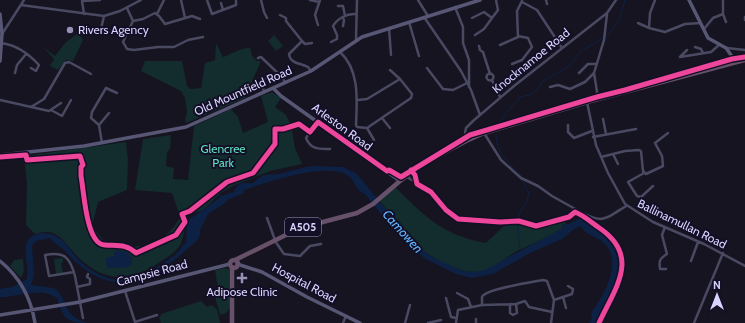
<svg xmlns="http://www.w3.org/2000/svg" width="745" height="323" viewBox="0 0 745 323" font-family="Cabin,sans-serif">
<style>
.green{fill:#132c2d}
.water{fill:#0d2144}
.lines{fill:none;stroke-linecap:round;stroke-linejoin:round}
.stream{stroke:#0d2144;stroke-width:1}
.street{stroke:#4a4962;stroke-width:2.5}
.secondary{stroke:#575674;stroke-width:3.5}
.highway{stroke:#67516a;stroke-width:4.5}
.cycleway-casing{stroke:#130f26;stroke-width:8}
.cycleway{stroke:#ed469a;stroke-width:5}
.poi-dot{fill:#9591b1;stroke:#130f26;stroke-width:1.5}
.labels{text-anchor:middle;stroke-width:4;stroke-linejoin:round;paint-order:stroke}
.shield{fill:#130f26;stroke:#9e99be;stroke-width:1}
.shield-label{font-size:11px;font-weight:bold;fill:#d9d4ff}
.poi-label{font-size:12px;fill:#d9d4ff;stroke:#130f26;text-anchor:start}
.street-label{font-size:12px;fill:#d9d4ff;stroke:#130f26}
.park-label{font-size:12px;fill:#5fe0c0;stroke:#130f26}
.water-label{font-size:13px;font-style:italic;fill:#62b6ff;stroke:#130f26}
</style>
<rect width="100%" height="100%" fill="#161421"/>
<path class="green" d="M78,33L83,40L73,61L66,60L58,70L50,66L54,59L43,47L55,56L65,43Z
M274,35L283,46L276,51L268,41Z
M216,43L223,57C231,54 242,47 250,48L252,56L257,61H261L245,98L186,123L185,120L187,112L185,98L181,91L141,71L145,61H182L187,86L190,89L201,88L205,63L215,60Z
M272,92L281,98L275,107L286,115L291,125L295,148L302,164L270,171L235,185L222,192L203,210L187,216C181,250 183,247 154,266C124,284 100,280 75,254C67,246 63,236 50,232C46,231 40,233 35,234L26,225L27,184L24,156L126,142L128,160L127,190L98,202L92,226L106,244C116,245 129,248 140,246C157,245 174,231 180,216L172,193L135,190L143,139L171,135L170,149L167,152L166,166L174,168L173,179L188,180L194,126L231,109L238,117L243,133L268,122L261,96Z
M394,186C425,216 441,235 486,243L504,226L520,222L536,226L564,219L566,225H562L563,228C550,238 534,243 519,250C507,256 496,268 482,271C471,274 460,270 449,266C412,249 403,229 379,200Z
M63,258V262L61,263L63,273L56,274L54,259Z
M23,259L24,271L21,278L10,266L14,260Z
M224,268L229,269L230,308L226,313L220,315L215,297L219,294L215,270Z
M201,301L207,307L211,305L217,309L220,323H161L159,317L161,316V314Z"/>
<path class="water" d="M317,166L343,167L357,174L411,240L430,256L460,270L470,272L483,271L563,228L562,224H569L580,218L584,220C592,226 602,231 609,238C635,265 611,297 596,323H589L592,318L591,313C605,293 626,258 600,240C593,235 585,235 581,226L574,229L562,239L530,253L493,274L472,278L456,274L424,258L397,234L365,194C354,190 356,180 347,175C325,162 267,182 244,190V193L227,200L225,203L208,214L200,230V235L198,239C155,281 114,305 66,252C62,247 54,244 50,238L36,241L32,246L34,275L31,285L54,288C71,302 60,314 87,323C65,323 63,317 57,298C40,286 18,297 0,297V289L12,287L26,280C31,268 20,249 29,239C38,230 54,232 63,241C68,246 71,252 76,257C84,266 100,277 112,279C126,282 143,275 155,268C166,261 177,256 183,245L186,244L187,221L218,199L220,196L234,192C236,184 243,181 251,184L263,175L279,174L306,167Z
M117,250L128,253L132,259V264L128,267L109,268L106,265V258L114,256V253Z"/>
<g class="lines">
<path class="stream" d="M606,37L619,21L625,0
M500,123C506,112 513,106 520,97L533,94L543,81L570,66L580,52L603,38
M496,135C498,159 509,161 522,177
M520,249L517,218L527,201L529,193L522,180"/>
<path class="street" d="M181,0L185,18
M207,0L212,14L236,5V0
M261,0L264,12L267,18
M310,0L319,2
M418,0L428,16
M546,0L547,4
M655,0L650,13L649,28L665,32L685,24L701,23
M723,0V14L726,22
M82,1L100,0
M82,1L84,14
M522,2L537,10L562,48
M221,3L223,10
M21,5L104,16L120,11L141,0
M338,6H343L345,16
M455,7L463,27V43L469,60V87
M127,8L133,21L123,42L127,49L134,50L158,47H174L188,40L203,37
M157,14L164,0
M280,15L286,18V21L302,41L305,44L312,43
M424,17L461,71L471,90L480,115
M745,17V20
M343,18L344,20L343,26
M472,18L484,12L492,18L498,10L496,0
M133,21L143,19L155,13L159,16L165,24L192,16L200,19
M409,22L419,56
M638,23L649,28
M318,25L315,15L320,0
M389,28L391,55
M101,29L104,16
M704,29L713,18L723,14
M2,34L24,0
M475,35L484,29L492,18
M356,39L357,0
M302,41L289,54C290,64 301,63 308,67L311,71
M331,42L337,39V35L333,26C337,19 347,13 356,14
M1,43C17,45 29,54 39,65L36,71L31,68
M500,45L518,37L517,11L522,1
M479,46L480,50L483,52L490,74
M695,47L701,49L703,53
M727,48L745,50
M687,50L680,57L711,52L719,45
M340,52C360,70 357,101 356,125L357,127L367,128L411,98L412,94L400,79L367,99L358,100
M258,58L261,57L283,78L285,83
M512,64L522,60L532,47L528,38L518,36
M427,68L443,89L453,90L467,83
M390,70L400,79
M15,73L17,65L26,54
M579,73L588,64H596
M486.5 77a3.5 3.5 0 1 1 7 0a3.5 3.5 0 1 1-7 0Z
M492,80L500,97
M550,87L558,85L570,89L585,82L594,73
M264,92L262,83L263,80L271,75
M598,98L594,73L604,40L607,14
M0,100L49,111L61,103
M587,102L596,145L608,173L625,204L653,222L704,244L745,266
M31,107L44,99L65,63L69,62L91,74
M51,110L62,116L71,100
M382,118L390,128
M603,119L606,134
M99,125L91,118L92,112L106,88L117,93
M568,125V132L574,138L592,131
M290,127L299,124L310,132L318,122
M367,128L374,140
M310,132L306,138C311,150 319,149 330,149
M484,133L501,160L521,178L538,186L552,196L577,210L569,217L536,226L520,221
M593,137L636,129
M468,140L465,133L466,128L473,121L514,86L607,13L616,0
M102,143L99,125L109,113
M613,154L618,164
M601,157L625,151L639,150L641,151L643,171L646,174L663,166L662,156L655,143L668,133
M644,173L628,182L637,196L641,197L653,186
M407,177L431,192L446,210L458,219L510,222
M577,210C603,224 602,221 626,206
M267,218L275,240
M665,227L662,235L667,254C659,259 659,261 660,269H666
M275,241L284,254L300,256L310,246L321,244
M691,261L698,242
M74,272L49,276L45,255C64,251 70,257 75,276L83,318
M77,287L90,284V279L87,277L88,274
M125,291L135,322L157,315
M457,293L468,299L471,307
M563,297L566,308
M446,298L451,317L456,318
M554,300L572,294L573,289L568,286
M510,304V313L513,315L517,313L516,304
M482,305V297C485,289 533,282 543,280L547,281L554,300L551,323
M343,323L346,316
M405,323L410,305
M428,323L441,320
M456,323L458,310L482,305L516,304L525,301L529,307L552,312
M476,323V319
M694,323L723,253"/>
<path class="secondary" d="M689,0L708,38L726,48L736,62
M0,14L2,34L0,61
M273,88L281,96L400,181
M0,155L84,146L186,127L311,71L362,37L480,0
M0,261C20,277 31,298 35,323
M237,264L262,272L307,297L360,323
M0,315L80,302L230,264"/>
<path class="highway" d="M235,260L300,228L357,213L373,204L400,181L427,162L466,141L484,133L587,102L745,60
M230 264a4 4 0 1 1 8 0a4 4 0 1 1-8 0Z
M232,323V267"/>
<g class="cycleway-casing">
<path id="cycleway" d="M0,157L26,155L27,160L80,156L83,165L81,167V176C84,191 86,245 105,245C117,246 127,244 136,253L176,235L185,222L182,214L190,211L227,182L253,173L275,144V129H283L299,124L310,132L318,122L387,171
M389,170L401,177L470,135L597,97L625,90L732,59L745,57
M411,170L415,175L417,184L431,192L446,210L458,219L500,222L519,221L536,226L569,217L575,212C583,215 591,222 598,227C642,256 615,288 599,323"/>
</g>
<use href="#cycleway" class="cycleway"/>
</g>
<g class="poi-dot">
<circle cx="70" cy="30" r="4"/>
<path d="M240 272h4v4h4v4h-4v4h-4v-4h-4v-4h4z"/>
</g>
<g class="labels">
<rect class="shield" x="285" y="218" width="36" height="18" rx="3"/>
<g class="shield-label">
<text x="303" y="231">A505</text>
</g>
<g class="poi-label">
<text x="78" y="34">Rivers Agency</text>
<text x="242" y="296" text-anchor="middle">Adipose Clinic</text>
</g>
<g class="street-label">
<text transform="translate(531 61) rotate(-39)" y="4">Knocknamoe Road</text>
<text transform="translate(243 91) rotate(-24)" y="4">Old Mountfield Road</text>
<text transform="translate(342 127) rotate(36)" y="4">Arleston Road</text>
<text transform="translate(682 224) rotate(26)" y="4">Ballinamullan Road</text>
<text transform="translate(152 273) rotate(-15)" y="4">Campsie Road</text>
<text transform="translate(304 283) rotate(28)" y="4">Hospital Road</text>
</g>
<g class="park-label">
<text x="223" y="153">Glencree<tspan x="223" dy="14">Park</tspan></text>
</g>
<g class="water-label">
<text transform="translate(403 231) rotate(48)" y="5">Camowen</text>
</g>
</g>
<g transform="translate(717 295)" stroke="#130f26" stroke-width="3" paint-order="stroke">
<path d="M0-3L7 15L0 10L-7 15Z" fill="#d9d4ff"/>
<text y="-6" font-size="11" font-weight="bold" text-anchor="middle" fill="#d9d4ff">N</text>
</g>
</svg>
